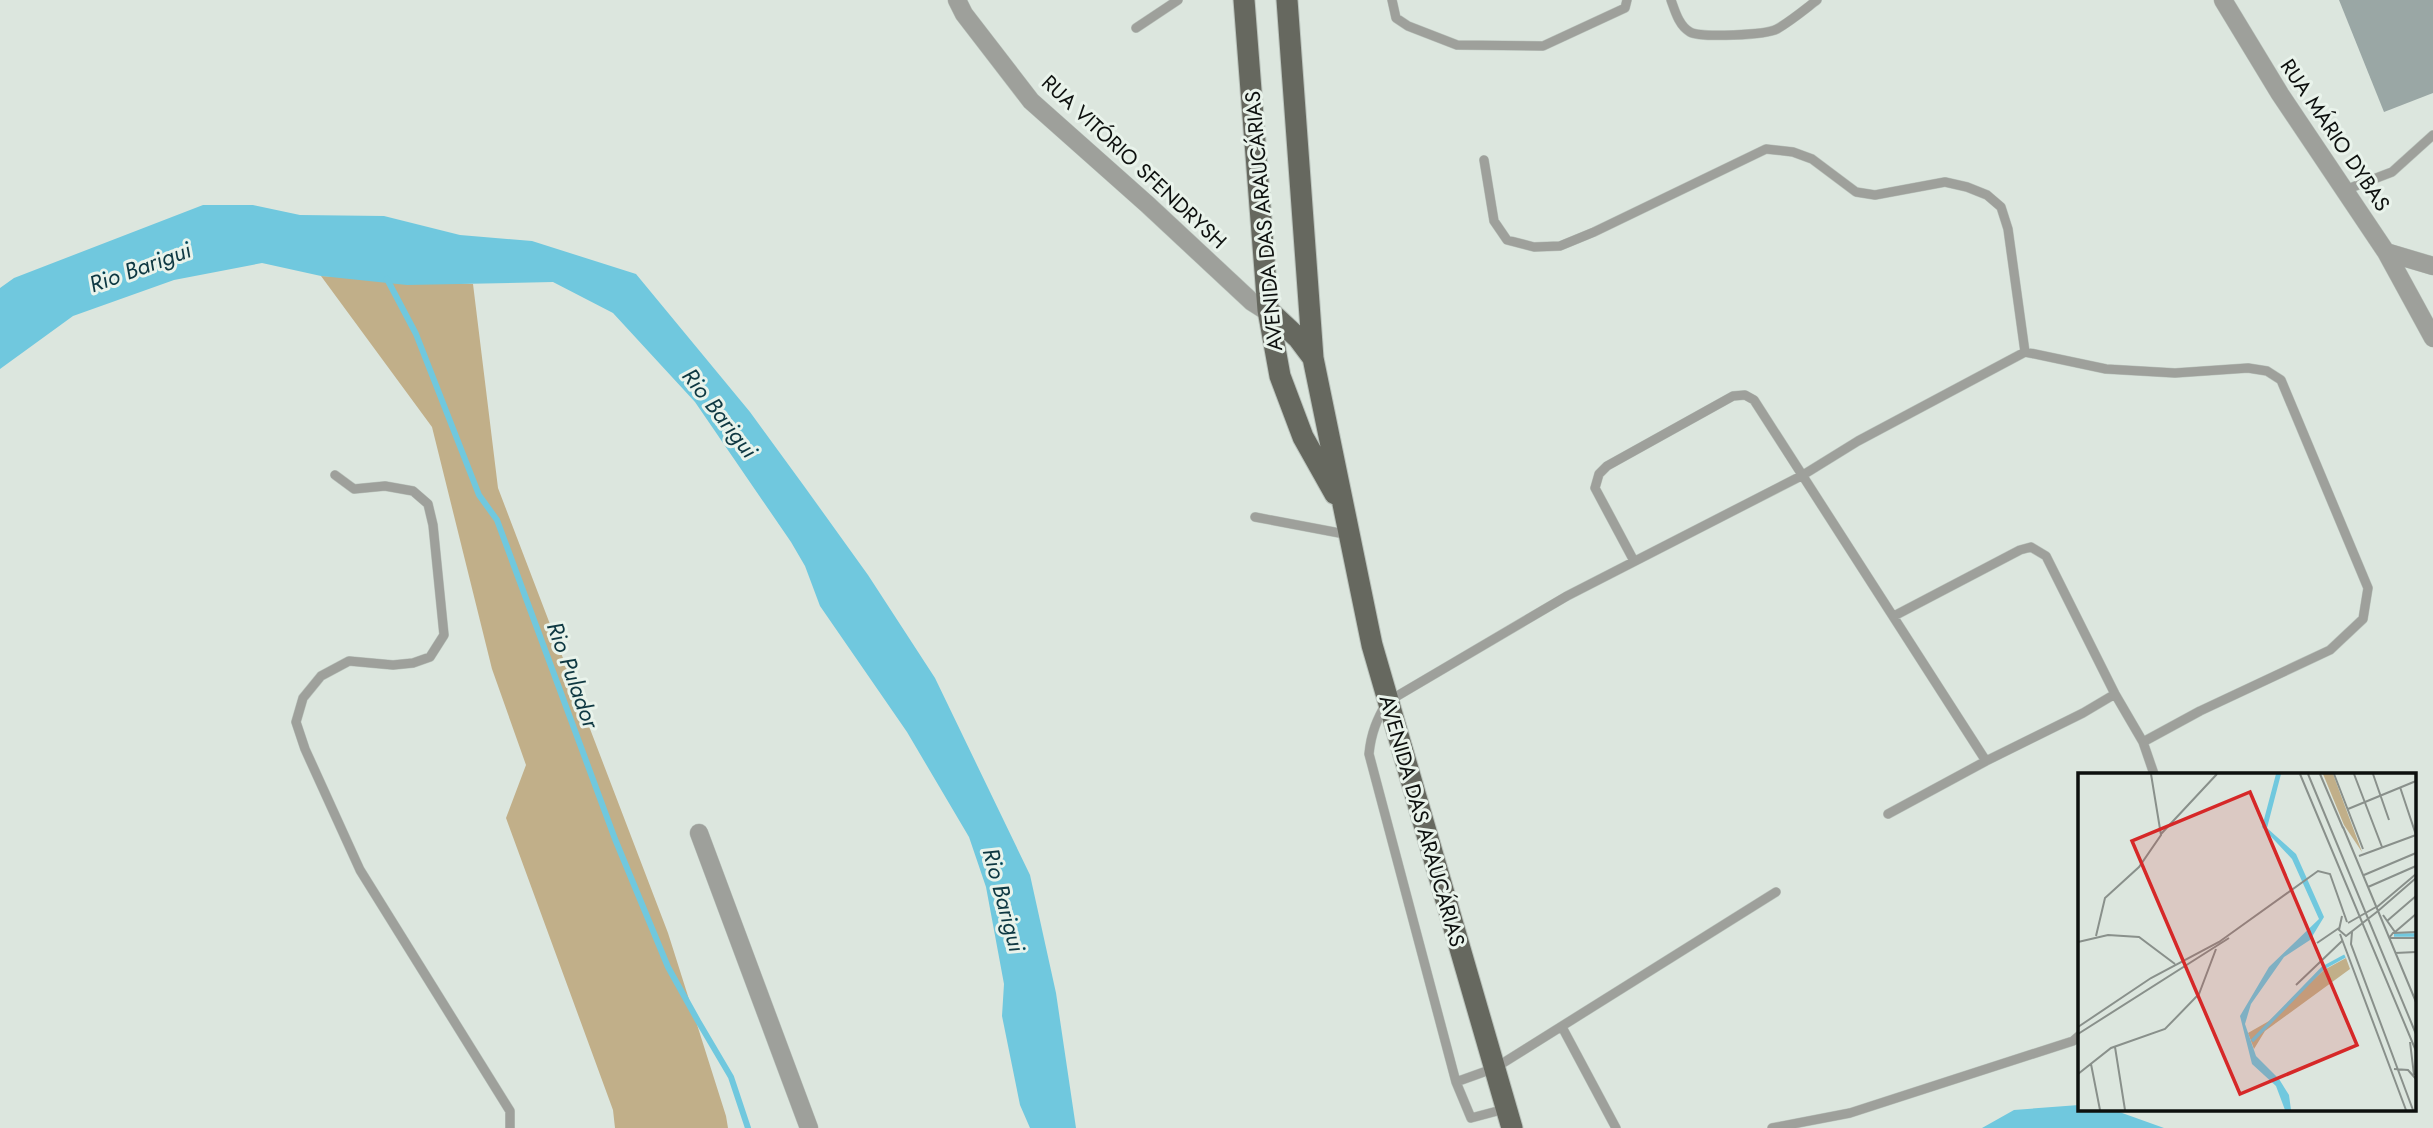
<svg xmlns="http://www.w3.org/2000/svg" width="2433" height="1128" viewBox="0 0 2433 1128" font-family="Jost,sans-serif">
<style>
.green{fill:#c1af89}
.water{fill:#70c8de}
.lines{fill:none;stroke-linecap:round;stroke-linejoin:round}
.stream{stroke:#70c8de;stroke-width:6}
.building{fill:#9aa7a5}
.service-casing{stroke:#bbc4bd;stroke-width:10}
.minor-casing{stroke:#bbc4bd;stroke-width:19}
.primary-casing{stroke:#bbc4bd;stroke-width:23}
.service{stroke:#9ea09b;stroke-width:9}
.minor{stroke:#9ea09b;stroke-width:18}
.primary{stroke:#66685f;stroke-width:21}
.labels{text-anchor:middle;stroke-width:6;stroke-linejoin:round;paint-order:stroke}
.street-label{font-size:21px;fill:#0d100e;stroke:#e9f3eb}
.water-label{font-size:23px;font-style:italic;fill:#0e3842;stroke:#e9f3eb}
.inset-river{fill:none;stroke:#70c8de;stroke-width:3.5}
.inset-road{fill:none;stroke:#89908b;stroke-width:2}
.view{fill:#d62828;fill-opacity:0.15;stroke:#d62828;stroke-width:3.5}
.inset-edge{fill:none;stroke:#0d100e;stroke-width:3.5}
</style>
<rect width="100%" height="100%" fill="#dce6de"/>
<path class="green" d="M321,276L473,284L498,488L668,933L726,1116L728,1128H615L613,1110L506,818L526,765L492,669L432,427Z"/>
<path class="water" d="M203,205H253L300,215L384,216L460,235L532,241L636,274L750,412L804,486L868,575L935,678L1030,875L1056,993L1076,1128H1030L1020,1105L1002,1016L1004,984L986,887L969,837L907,732L820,606L805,566L791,542L695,402L613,313L553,282L407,285L321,276L262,263L174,280L73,316L0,369V288L14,278Z
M2079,1105L2080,1109H2111L2164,1128H1982L2014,1110Z"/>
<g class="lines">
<path class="stream" d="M387,279L416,334L479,495L497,520L615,839L668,967L698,1021L731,1077L748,1128"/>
</g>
<path class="building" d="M2339,0H2433V93L2384,112Z"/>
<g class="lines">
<g class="service-casing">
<path id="service" d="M1392,0L1396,18L1408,26L1457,45L1543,46L1625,8L1627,0
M1671,0C1675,11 1679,26 1690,32C1701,38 1766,35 1777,29C1791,21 1804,10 1817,0
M1136,28L1178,0
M1484,160L1494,221L1507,240L1534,247L1560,246L1594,232L1766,149L1793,152L1812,159L1856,192L1875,195L1945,182L1967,187L1987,195L2001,207L2008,229L2025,352
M2345,190L2392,172L2433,135
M335,475L354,489L385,486L413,491L428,504L433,525L444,635L430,657L413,663L393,665L349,661L321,676L303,698L296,722L305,749L360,870L510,1111V1128
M1255,517L1350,535
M1634,561L1595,488L1599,474L1607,466L1733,396L1745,395L1754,400L1986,761
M1894,616L2020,550L2031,547L2046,556L2115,694L2143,742L2154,774
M1888,814L1986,761L2083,713L2115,694
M1562,1027L1616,1128
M1456,1082L1495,1068L1776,892
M1505,1109L1471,1118L1456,1082L1369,754C1371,733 1377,719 1387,702L1567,596L1803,475L1858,441L2025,352L2106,369L2175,373L2248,368L2267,371L2281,380L2368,588L2363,619L2330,650L2200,711L2143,742
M1772,1128L1850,1113L2073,1041L2080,1035"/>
</g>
<g class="minor-casing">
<path id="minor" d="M957,0L964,14L1031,101L1148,205L1252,302L1263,309L1268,310
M2223,0L2280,94L2386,252L2433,266
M2386,252L2433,338
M699,833L809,1128"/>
</g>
<g class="primary-casing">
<path id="primary" d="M1244,0L1268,310L1280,376L1303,437L1335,494
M1287,0L1313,358L1372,645L1512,1128
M1268,310L1298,338L1313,358"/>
</g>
<use href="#service" class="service"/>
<use href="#minor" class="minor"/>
<use href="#primary" class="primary"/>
</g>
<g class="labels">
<g class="street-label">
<text transform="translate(2335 135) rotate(56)" y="7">RUA MÁRIO DYBAS</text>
<text transform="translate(1134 162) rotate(43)" y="7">RUA VITÓRIO SFENDRYSH</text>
<text transform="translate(1264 221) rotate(-95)" y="7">AVENIDA DAS ARAUCÁRIAS</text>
<text transform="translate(1422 821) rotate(74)" y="7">AVENIDA DAS ARAUCÁRIAS</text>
</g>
<g class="water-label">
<text transform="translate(140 267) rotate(-20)" y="8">Rio Barigui</text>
<text transform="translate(720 413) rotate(52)" y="8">Rio Barigui</text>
<text transform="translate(573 675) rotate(70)" y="8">Rio Pulador</text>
<text transform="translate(1004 900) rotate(75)" y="8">Rio Barigui</text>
</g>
</g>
<g transform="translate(2078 773)">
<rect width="338" height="338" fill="#dce6de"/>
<path d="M245,1H255L284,79L266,52ZM268,185L272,196L187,258L176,276L170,260L191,248L246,197Z" fill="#c1af89"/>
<path d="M198,1H203L189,55L218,81L246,144L232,167L206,184L173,231L167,251L178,283L201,306L211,322L213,337H207L198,313L174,291L162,243L191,194L241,146L214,86L184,54Z" fill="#70c8de"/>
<path class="inset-river" d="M316,162H338M174,268L245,195L267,183"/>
<path class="inset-road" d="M222,1L338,278M230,1L338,261M242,1L265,55M256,1L285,76M276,1L304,74M295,1L311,47M322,14L338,62M270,36L338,8M265,54L338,229M83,61L139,1M281,83L338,62M286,102L338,80M290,114L338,93M299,134L338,101M300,138L338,105M305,142L317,159L338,141M264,143L261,157L268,163L300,138M309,148L338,123M270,150L298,134M274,159L273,171L335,337M262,161L328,337M18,163L27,125L61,94L83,62L73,1M311,165L315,160L338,159M311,165H338M0,169L30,162L61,164L97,191M239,170L261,155M317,180L338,179M218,212L264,168M0,254L73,205L141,169L240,98L252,101L269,149M0,261L151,165M332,269L336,302M37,274L47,337M13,291L22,337M316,296L330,297L338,306M0,301L33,275L87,256L121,221L138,176"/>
<path class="view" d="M172,19L279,272L162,321L54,68Z"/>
<rect width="338" height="338" class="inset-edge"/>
</g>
</svg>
